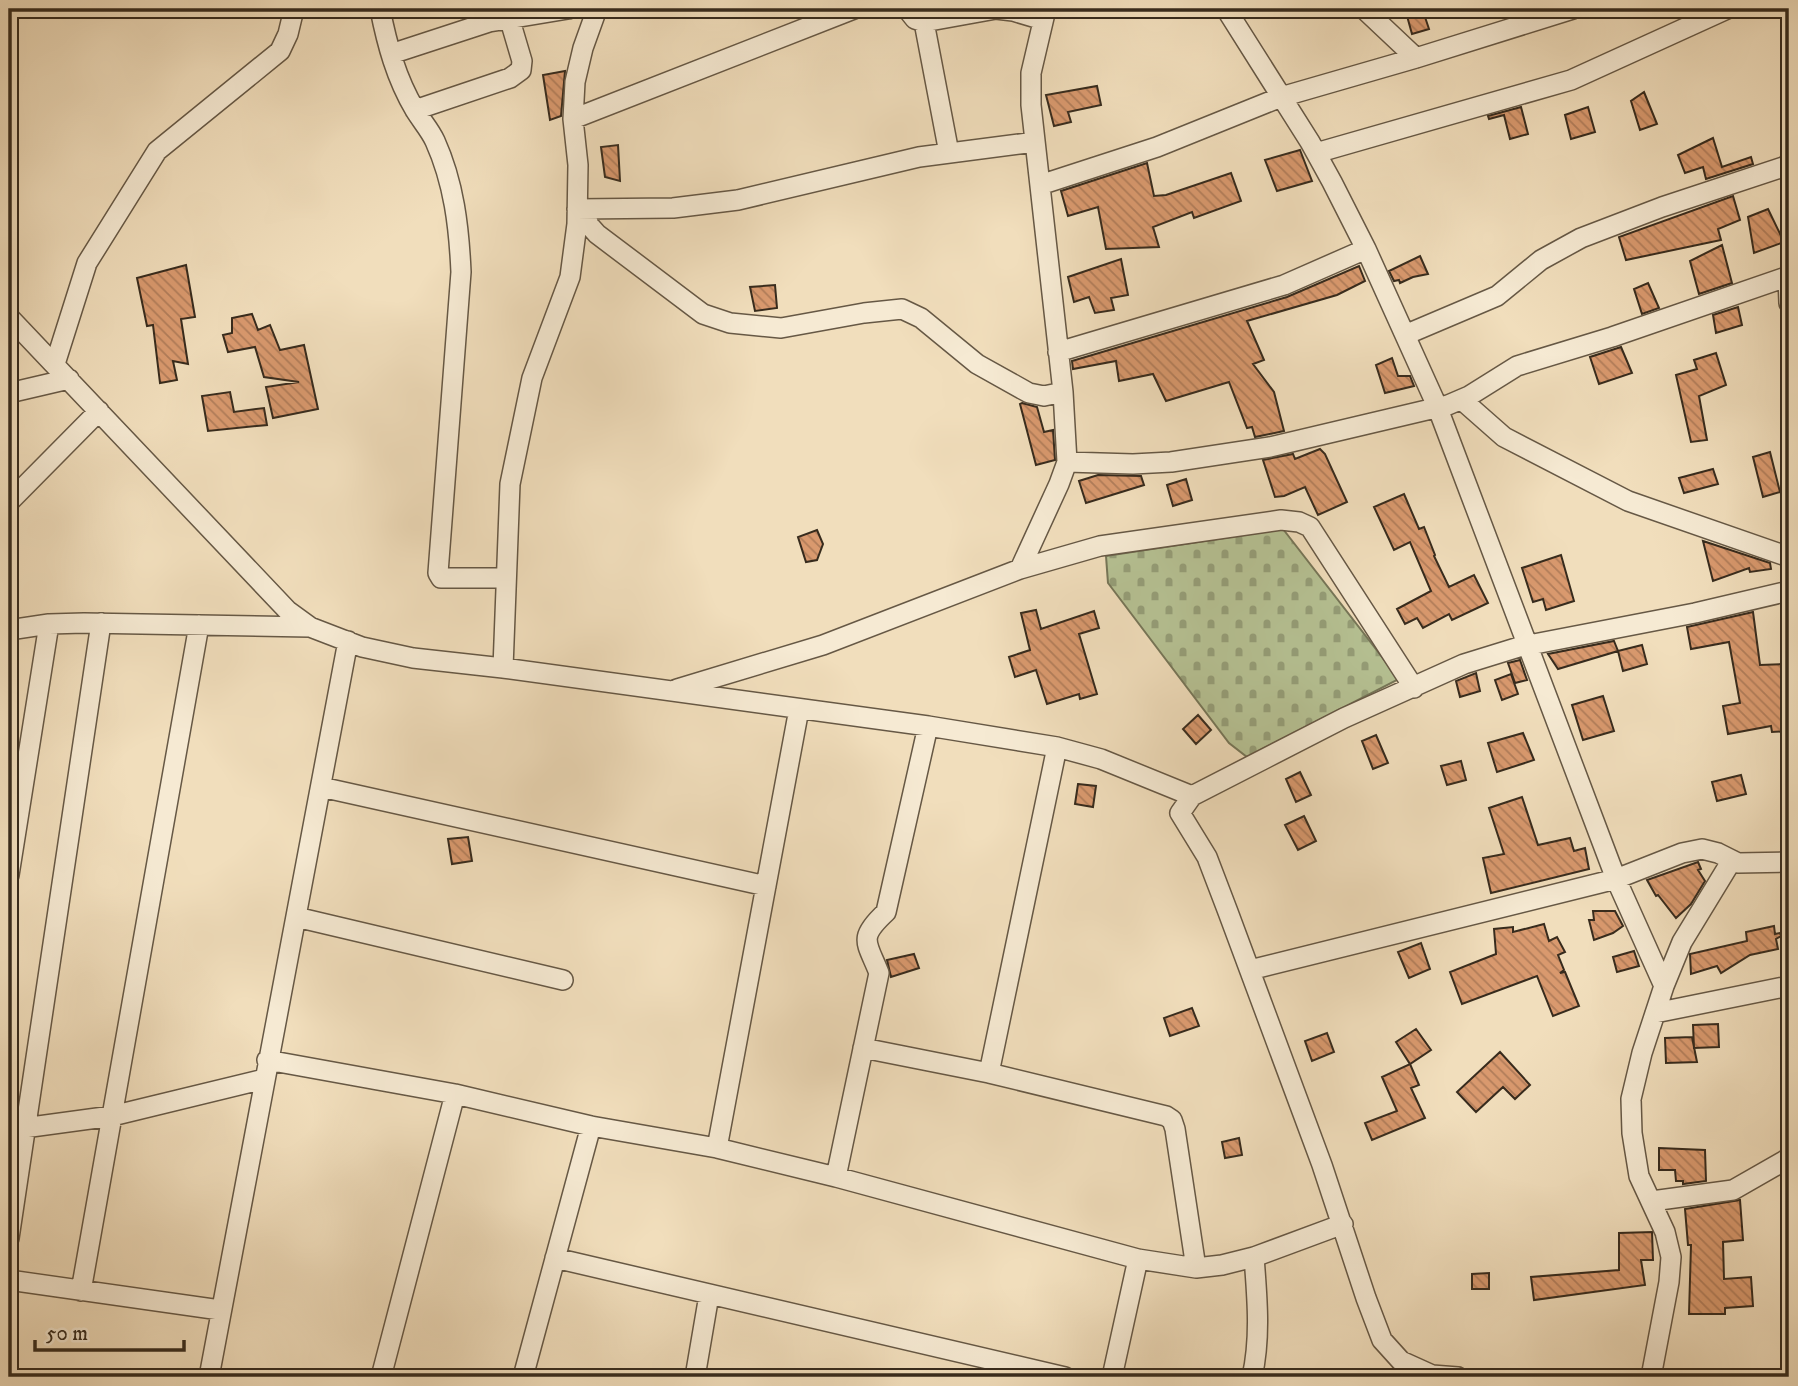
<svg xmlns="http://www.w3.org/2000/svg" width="1798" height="1386" viewBox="0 0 1798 1386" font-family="'IM FELL DW Pica',serif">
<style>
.cemetery{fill:url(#cemetery-stones);stroke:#767658;stroke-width:2}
.building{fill:url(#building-back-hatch);stroke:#372b1d;stroke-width:2}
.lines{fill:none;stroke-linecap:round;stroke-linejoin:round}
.street-casing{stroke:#665845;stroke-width:22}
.street{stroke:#f6ead3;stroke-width:19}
</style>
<defs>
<pattern id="cemetery-stones" width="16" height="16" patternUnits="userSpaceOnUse" patternTransform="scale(1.75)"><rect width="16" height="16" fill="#b6c294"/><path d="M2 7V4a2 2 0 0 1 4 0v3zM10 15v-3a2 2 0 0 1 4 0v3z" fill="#959e78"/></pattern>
<pattern id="building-back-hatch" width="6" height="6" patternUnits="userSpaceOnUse" patternTransform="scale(1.75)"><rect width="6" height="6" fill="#d9996e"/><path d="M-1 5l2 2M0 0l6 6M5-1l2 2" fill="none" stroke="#b17d5a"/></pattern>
</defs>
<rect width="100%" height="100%" fill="#f1debc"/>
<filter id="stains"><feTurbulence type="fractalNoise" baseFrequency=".00286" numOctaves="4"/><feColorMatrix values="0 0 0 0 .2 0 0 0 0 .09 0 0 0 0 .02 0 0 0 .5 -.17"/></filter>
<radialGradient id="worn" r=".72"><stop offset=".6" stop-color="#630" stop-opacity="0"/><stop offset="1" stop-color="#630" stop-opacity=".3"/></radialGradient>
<path class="cemetery" d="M1283,529L1399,679L1247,757L1229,743L1108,583L1106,556Z"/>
<path class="building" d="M1419,12L1425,17L1429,29L1412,34L1407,16Z
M565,71L561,116L550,120L543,75Z
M1097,86L1101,105L1068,112L1071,122L1054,126L1046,95Z
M1644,92L1657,124L1640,130L1631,101Z
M1521,107L1528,134L1510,139L1504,115L1489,119L1488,116Z
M1588,107L1595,132L1571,139L1565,115Z
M1713,138L1722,167L1751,157L1753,164L1706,179L1703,167L1685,173L1678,155Z
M618,145L620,181L605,177L601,147Z
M1300,150L1312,181L1277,191L1265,160Z
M1147,163L1154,196L1166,195L1231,173L1241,201L1194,218L1192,212L1153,227L1159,247L1106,249L1098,207L1068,216L1061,191Z
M1733,196L1740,220L1718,229L1721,240L1626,260L1619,237Z
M1768,209L1784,242L1754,253L1748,217Z
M1722,245L1732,283L1699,294L1690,261Z
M1420,256L1428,274L1413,277L1400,283L1399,280L1394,281L1389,271Z
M1121,259L1128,295L1111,298L1114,310L1095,313L1089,297L1074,302L1068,277Z
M186,265L195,317L181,319L188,364L173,361L177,380L160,383L153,325L147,326L137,278Z
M1359,266L1365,281L1337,295L1247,321L1264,360L1253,364L1274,392L1284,431L1255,437L1252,427L1247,428L1229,382L1166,401L1153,374L1119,381L1116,361L1073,369L1072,361L1287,297Z
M1648,283L1659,308L1642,314L1634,289Z
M775,285L777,308L755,311L750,287Z
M1738,307L1742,325L1716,333L1713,315Z
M252,314L258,330L270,325L280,350L304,345L318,409L273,418L266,387L299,382L264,377L255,347L228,352L223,335L232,333V318Z
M1621,347L1632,373L1599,384L1590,357Z
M1716,353L1726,385L1699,396L1707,440L1691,442L1676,375L1697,369L1694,360Z
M1392,358L1398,376H1410L1414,386L1385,393L1376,365Z
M230,392L234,412L264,408L267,425L208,431L202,396Z
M1022,403L1037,407L1044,432L1053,430L1055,460L1036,465L1020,404Z
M1320,449L1325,454L1347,502L1318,515L1305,487L1284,496L1275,497L1263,460L1293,454L1295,459Z
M1770,452L1780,492L1763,497L1753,457Z
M1713,469L1718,484L1684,493L1679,478Z
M1098,475L1141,476L1144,485L1086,503L1079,481Z
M1186,479L1192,500L1173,506L1167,485Z
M1404,494L1419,529L1424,527L1435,555L1434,556L1449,587L1474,575L1488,603L1452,620L1449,614L1423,628L1417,618L1405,624L1397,609L1431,591L1410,542L1394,550L1374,507Z
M817,530L823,544L817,560L806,562L798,537Z
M1703,541L1770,563L1771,569L1750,572L1749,568L1713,581Z
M1561,555L1574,601L1546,610L1543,599L1533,602L1522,568Z
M1036,610L1041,629L1094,611L1099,628L1079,634L1097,694L1080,699L1079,694L1047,704L1036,670L1015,677L1009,657L1030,650L1021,613Z
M1753,612L1760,665L1784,664L1789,731L1772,732L1771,726L1728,734L1723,706L1740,703L1729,642L1691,649L1687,627Z
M1614,641L1618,651L1558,669L1548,654Z
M1642,645L1647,664L1623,671L1618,651Z
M1520,660L1527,680L1515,683L1508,663Z
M1476,673L1480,691L1460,697L1456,681Z
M1511,674L1518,694L1502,700L1495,680Z
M1603,696L1614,731L1583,740L1572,705Z
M1198,715L1211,730L1196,744L1183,729Z
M1523,733L1534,760L1497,772L1488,743Z
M1376,735L1388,763L1373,769L1362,741Z
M1461,761L1466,780L1447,785L1441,766Z
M1300,772L1311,795L1296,802L1286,779Z
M1741,775L1746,794L1717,801L1712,782Z
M1078,784L1096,786L1093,807L1075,804Z
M1522,797L1538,845L1570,838L1574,851L1585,848L1589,869L1491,893L1483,858L1504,854L1489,808Z
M1304,816L1316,841L1298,850L1285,825Z
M468,837L472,861L452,864L448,839Z
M1698,862L1701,869L1698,870L1705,881L1691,904L1676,918L1658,895L1656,896L1647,880Z
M1593,911H1615L1623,926L1613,933L1594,940L1589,920H1594Z
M1544,924L1549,941L1557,937L1565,952L1558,955L1564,970L1560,973L1565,972L1579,1006L1553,1016L1537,976L1462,1004L1450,972L1496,954L1494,929L1513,927V932Z
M1774,926L1775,934L1780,933L1781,936L1776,939L1778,949L1750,955L1721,973L1717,966L1691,974L1690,954L1747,941L1746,932Z
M1421,943L1430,969L1409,978L1398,952Z
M1634,951L1639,966L1617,972L1613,957Z
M914,954L919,968L891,977L887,960Z
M1192,1008L1199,1026L1170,1036L1164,1018Z
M1718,1024L1719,1047L1694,1048L1693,1025Z
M1416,1029L1431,1050L1410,1064L1396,1042Z
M1327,1033L1334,1052L1312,1061L1305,1041Z
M1692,1037L1697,1062L1666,1063L1665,1038Z
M1500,1052L1530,1085L1515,1099L1503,1087L1476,1112L1457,1092Z
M1410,1064L1419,1085L1411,1088L1425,1118L1372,1140L1365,1123L1397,1111L1382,1077Z
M1239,1138L1242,1155L1225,1158L1222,1142Z
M1659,1148L1705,1150L1706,1181L1683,1184V1181H1676L1675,1170H1659Z
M1740,1200L1743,1240L1723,1242L1724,1279L1751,1277L1753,1306L1725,1308V1314H1689L1691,1245H1688L1685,1209Z
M1652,1232L1653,1260H1641L1645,1285L1534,1300L1531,1277L1619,1270V1233Z
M1489,1273V1289H1472V1274Z"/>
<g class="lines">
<g class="street-casing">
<path id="street" d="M380,9C387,44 396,78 415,110C421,120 430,130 435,141C454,183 459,227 461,272L438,573L441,578H506
M907,9L915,19L924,22L996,9L1013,11L1043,20
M1226,9L1310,142L1332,182L1366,249L1437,406L1616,879L1664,986
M1364,9L1416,58
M924,22L949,153
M391,54L489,22L568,9
M415,110L510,78L521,70L522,61L509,17
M573,119L854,9
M1316,153L1571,80L1727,9
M1040,185L1157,147L1281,97L1416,58L1573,9
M577,209L673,208L738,200L919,157L1035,142
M583,209L589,225L597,234L703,314L730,323L781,328L864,313L902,309L921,318L977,364L1029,393L1044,396L1063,392
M1788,277L1789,303
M9,317L288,611L310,627L362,647L413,658L503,668L928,726L1057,747L1101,759L1192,796L1180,813L1207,857L1228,912L1322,1165L1366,1298L1382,1340L1401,1361L1432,1375L1458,1377
M1405,335L1497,296L1541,260L1581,238L1662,207L1789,165
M1058,352L1284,285L1366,249
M55,364L87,263L157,151L280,51L288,34L294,9
M9,393L69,379
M1462,400L1504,437L1628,501L1789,557
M1067,462L1133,464L1171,462L1270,447L1448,405L1469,396L1517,366L1612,337L1789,276
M9,502L99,411
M1020,569L1059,484L1067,462L1063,392L1031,105V73L1046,9
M9,630L49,624L84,623L310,627
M503,668L510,484L532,378L570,277L577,224L578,165L573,119L575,82L583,48L597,9
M677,689L823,645L1020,569L1100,546L1281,520L1299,522L1310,527L1414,688
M321,787L766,886
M1192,796L1344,718L1464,664L1519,647L1695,613L1789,591
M9,875L49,624
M296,917L563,980
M1250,970L1616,879L1682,853L1702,849L1718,853L1738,863L1789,862
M1655,1013L1789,986
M863,1048L989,1073L1166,1116L1172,1120L1175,1129L1196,1268
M267,1060L455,1094L591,1126L717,1148L836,1177L1138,1259L1196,1268L1222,1265L1254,1257L1343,1224
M989,1073L1057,747
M9,1130L112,1116L264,1079
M717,1148L799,709
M836,1177L879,973C867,942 857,939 886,912L928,726
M1652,1201L1733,1190L1789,1158
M9,1238L101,623
M555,1258L1065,1377
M9,1280L220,1310
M81,1291L199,625
M209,1377L348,641
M381,1377L455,1094
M523,1377L591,1126
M695,1377L709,1295
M1112,1377L1138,1259
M1252,1377C1261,1338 1257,1296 1254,1257
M1651,1377L1669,1282L1671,1257L1665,1232L1639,1176L1632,1133L1631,1099L1642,1053L1664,986L1682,942L1732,860"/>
</g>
<use href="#street" class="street"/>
</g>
<rect width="1798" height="1386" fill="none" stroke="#f1debc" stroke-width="35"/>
<rect x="10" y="10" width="1777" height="1365" fill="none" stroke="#372b1d" stroke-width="3.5"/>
<rect x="18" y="18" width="1763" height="1351" fill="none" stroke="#372b1d" stroke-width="2"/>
<path d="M35 1340v10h149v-10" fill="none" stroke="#372b1d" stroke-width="3.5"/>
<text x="46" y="1340" font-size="21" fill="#372b1d" stroke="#f6ead3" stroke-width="5" paint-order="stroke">50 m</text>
<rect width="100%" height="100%" filter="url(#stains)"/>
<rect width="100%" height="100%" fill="url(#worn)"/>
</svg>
